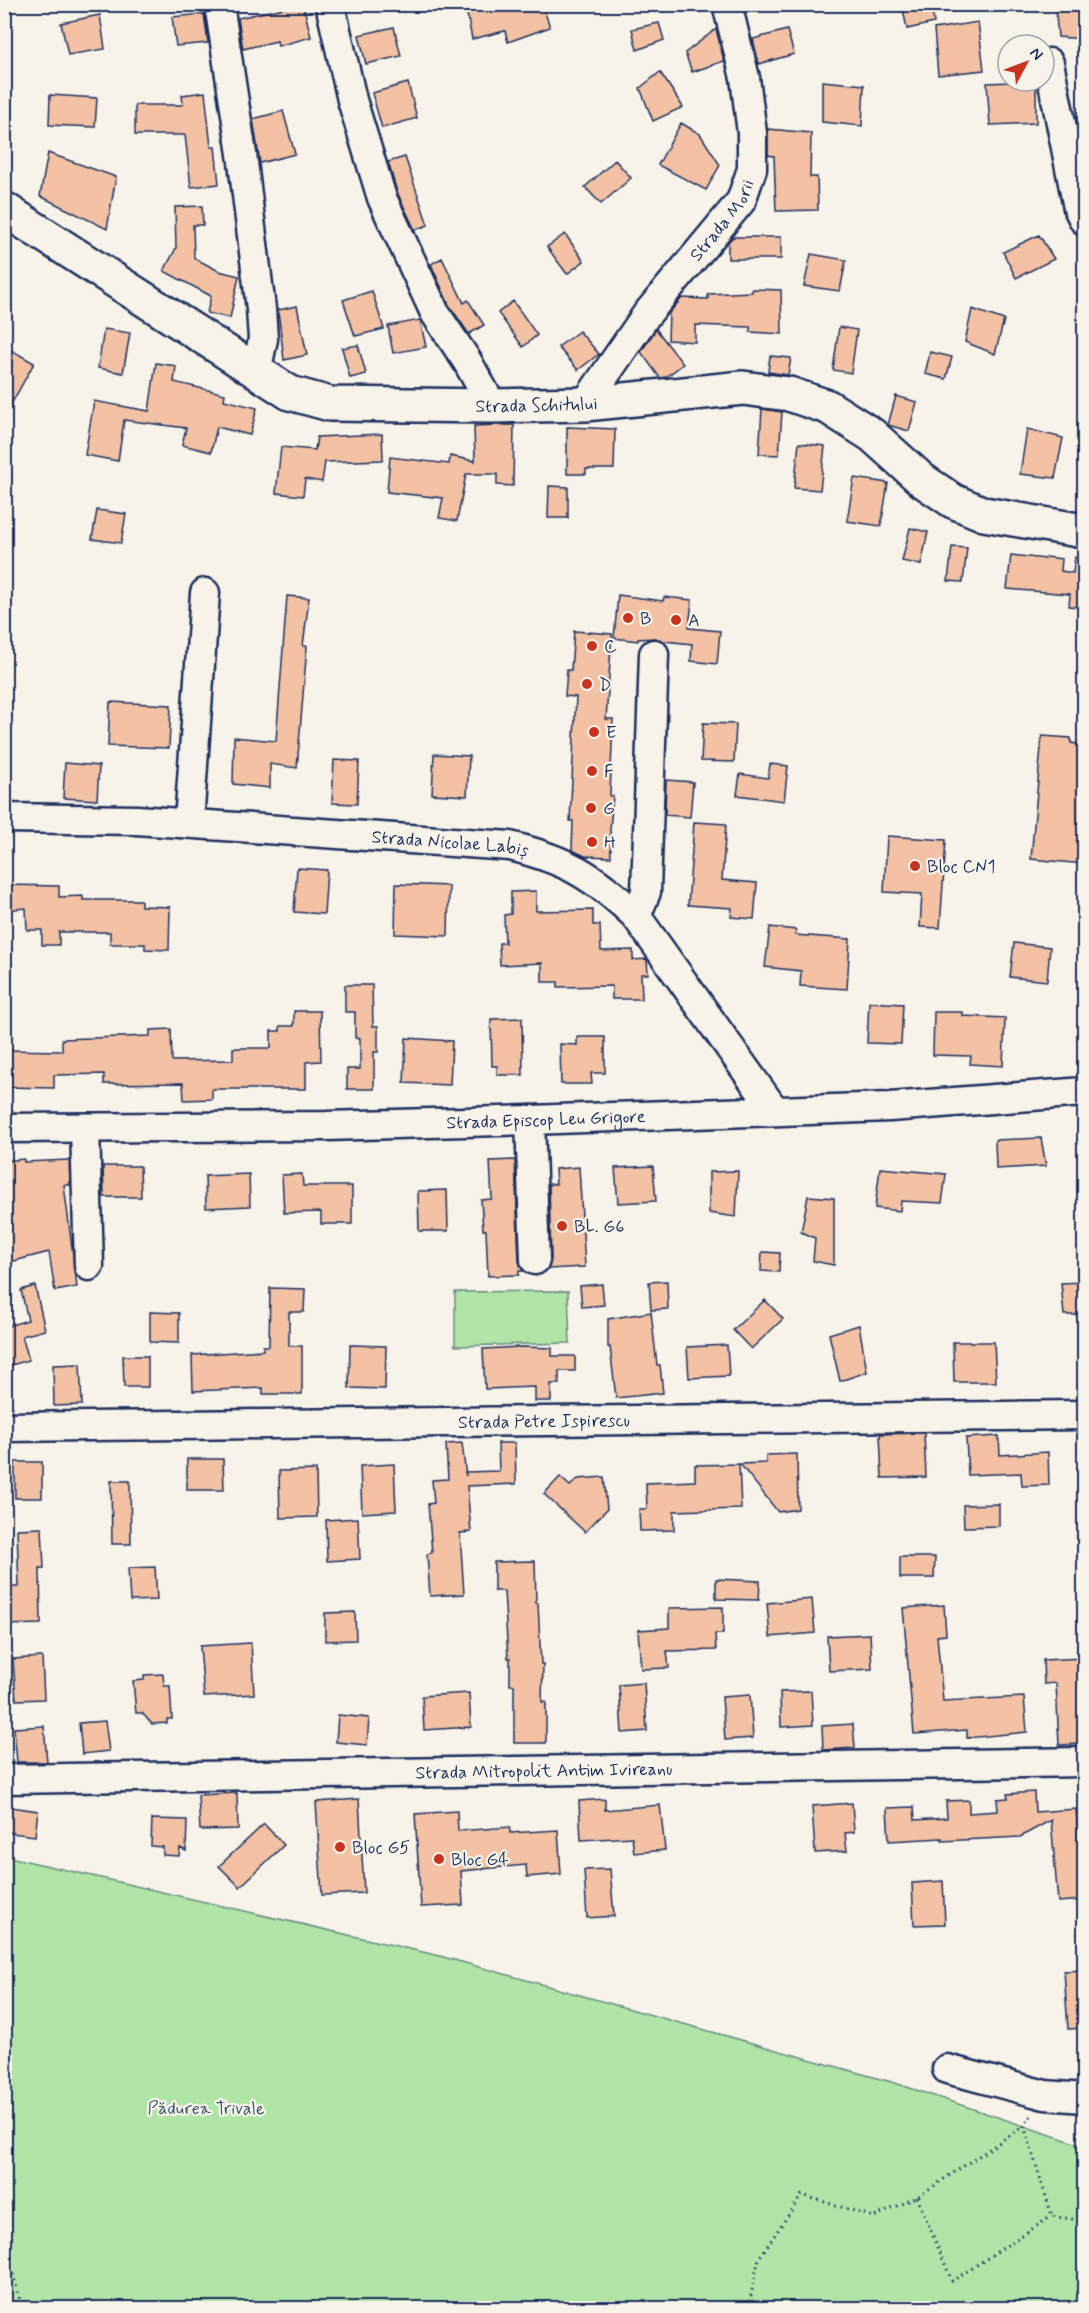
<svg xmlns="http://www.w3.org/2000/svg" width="1089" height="2313" viewBox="0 0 1089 2313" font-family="Mynerve,sans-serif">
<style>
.green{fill:#b0e5a7;stroke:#668a82;stroke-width:1.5}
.building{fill:#f3c2a4;stroke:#1b2f5e;stroke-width:1.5}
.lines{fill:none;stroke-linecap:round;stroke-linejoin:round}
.minor-casing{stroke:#1b2f5e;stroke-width:33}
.major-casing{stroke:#1b2f5e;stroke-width:38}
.path{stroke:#1b2f5e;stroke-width:3;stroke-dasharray:1.5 4.5;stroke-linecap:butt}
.minor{stroke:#f7f3e8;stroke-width:28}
.major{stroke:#f7f3e8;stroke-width:33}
.poi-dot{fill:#c8321e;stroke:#f7f3e8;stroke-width:2}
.labels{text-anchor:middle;stroke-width:4.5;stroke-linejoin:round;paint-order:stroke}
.street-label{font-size:18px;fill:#1b2f5e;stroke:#f7f3e8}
.poi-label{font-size:18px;fill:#1b2f5e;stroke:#f7f3e8;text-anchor:start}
.park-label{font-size:18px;fill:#39536d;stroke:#f7f3e8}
</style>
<rect width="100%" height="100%" fill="#f7f3e8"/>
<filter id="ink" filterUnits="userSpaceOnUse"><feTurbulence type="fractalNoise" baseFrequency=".0167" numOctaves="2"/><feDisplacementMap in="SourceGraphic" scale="12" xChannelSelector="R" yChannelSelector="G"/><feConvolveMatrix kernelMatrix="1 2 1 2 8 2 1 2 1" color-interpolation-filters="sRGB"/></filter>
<g filter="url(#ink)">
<path class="green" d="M568,1291L570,1343L455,1346V1292Z
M5,1856L440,1956L895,2083L1084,2146V2308H5Z"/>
<path class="building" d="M303,4L311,37L278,46L277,41L243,49L238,18Z
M484,4H493L494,9L542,4L550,27L508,42L505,31L472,39L466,9Z
M921,4H931L934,23L907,29L903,9Z
M1055,4H1084V39L1058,37Z
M204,14L208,43L176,46L172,17Z
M100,15L105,49L68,55L61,23Z
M978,22L984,70L938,75L934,29Z
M659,23L664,40L637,50L632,29Z
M394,27L401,56L366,64L359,35Z
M716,29L724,61L692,72L685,53Z
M787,30L794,54L759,64L753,39Z
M660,72L683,107L653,121L640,88Z
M822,81L864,85L862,126L822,122Z
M1036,81V123L990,125L987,83Z
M408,83L417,118L382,128L372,93Z
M205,92L211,147H215L219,184L191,187L185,135H135V105H183L182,95Z
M50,95L97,98L95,127L49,125Z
M283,111L295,154L260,163L253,119Z
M681,123L700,134L720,165L706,190L658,165Z
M768,129L811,133L810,177H817L818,210L776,211L774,156L768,155Z
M48,153L116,177L107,229L40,196Z
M405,157L428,225L415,230L397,192L388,162Z
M615,160L631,178L601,204L585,187Z
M202,206L203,225H193L194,258L219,271L239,276L230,318L207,313L211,296L164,271L176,248L175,207Z
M565,234L584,261L567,274L547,247Z
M1039,235L1054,259L1016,278L1003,252Z
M733,237H781V259H728V242Z
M811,254L846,260L840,291L804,286Z
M442,258L464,303L468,300L484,325L469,334L449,305L431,264Z
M752,289L781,290L782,334L750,332V327L695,325V342L668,340L669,313L682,298L708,299V294L752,292Z
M372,291L384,329L355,336L343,300Z
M513,301L537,335L523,347L498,313Z
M297,306L307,355L284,360L278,310Z
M972,309L1004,320L995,354L965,342Z
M420,320L426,347L393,353L388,326Z
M839,327L857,330L851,373L833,370Z
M104,329L130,333L123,373L98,368Z
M656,329L683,364L666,377L660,378L641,352Z
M579,331L599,354L578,370L558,347Z
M358,345L366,374L350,378L342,348Z
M4,346L34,363L4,417Z
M930,352L952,357L946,379L925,374Z
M770,356L791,358L788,375L768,372Z
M156,363L176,366L174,382L225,394L224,400L257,408L250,435L217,427L211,452L182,445L186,428L124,420L118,461L85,455L94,401L149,411Z
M896,396L917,402L909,431L888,425Z
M762,409L782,412L779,455L759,454Z
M498,425H514L513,486L497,485V474H466L457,521L439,518L443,498L387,492L390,457L449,464L450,456L475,461L474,426Z
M567,427L615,429L614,469H586V474H567Z
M1027,429L1063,438L1055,478L1020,474Z
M382,434L383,460L325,462L322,482L305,479L303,496L276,493L281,447L315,450L317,437Z
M799,443L825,446L820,490L794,488Z
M854,478L888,483L881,526L847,521Z
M549,486L568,487V518H548Z
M97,510L126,514L121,543L92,539Z
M910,528L928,532L921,565L902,561Z
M952,547L967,548L963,582L948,581Z
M1011,555L1045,559L1046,557L1062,559L1061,571L1073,573L1075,557L1084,558V608L1069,606L1070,594L1007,589Z
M618,595L663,601L664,597L692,600L689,628L720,631L717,664L691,661L692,644L664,641L655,638L638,639V641L614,638Z
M287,596L309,598L303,646H307L297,768L270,764V788L233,784L234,737L276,741Z
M574,631L612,634L606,719H613L610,796H613L610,829L611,857L585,856L572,850L573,821H570L576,697L565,696L567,670H571Z
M110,702L171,705L169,748L108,746Z
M703,723L736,724L734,762L701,761Z
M1042,736L1071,738V743L1084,745V789L1080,846H1084V864L1031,859Z
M434,754L469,756L467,796L432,794Z
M334,760L359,761L357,804L332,803Z
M65,763L99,766L97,800L63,798Z
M770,764L788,766L784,801L737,795L740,774L768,778Z
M666,780L693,782L690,817L665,815Z
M694,822L726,824L722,880L757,883L754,919L731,917L732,908L688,905Z
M887,836L946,840L940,928L920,927L922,894L884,892Z
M297,868L327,870L324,914L294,912Z
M396,884L449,886L448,936L395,934Z
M4,885L59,886V897L83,896V900H141V906L170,907L169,950L145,949V944H110V932H59V945H42V930H27L26,908L4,910Z
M536,891V911L593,910V925H600L601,951L633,950V960L647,959L648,974H641L642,999H612V986L558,987V982H542V963L500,965L499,943H505L504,915L511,914V892Z
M770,927L796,930L795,935L850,939L847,989L800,986L801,971L765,967Z
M1014,943L1050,947L1047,981L1010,977Z
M345,985H372L373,1026H378V1052H374V1089H347V1069H360V1038H355V1012H345Z
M869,1002L903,1004L901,1044L867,1043Z
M294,1011H320L321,1061L306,1062V1089H212V1099L184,1100L183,1083L104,1084V1074L54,1075V1088L4,1087V1050L62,1051V1039L150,1036V1030L171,1029L172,1061L233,1060V1048H271V1031H280V1026H294Z
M934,1012H963V1016L1005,1018L1003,1066L970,1064L971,1056L933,1055Z
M522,1018L523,1075H497V1066H492L491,1019Z
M577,1037H605V1073H591L592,1084H561L560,1044L577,1045Z
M406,1038L452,1041L450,1085L404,1083Z
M1041,1138L1046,1166L996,1169L995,1140Z
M24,1159V1162L69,1160L70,1185H64L77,1287L55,1291L49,1252L10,1262L4,1240V1161Z
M515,1160L519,1261L523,1271H519V1275L488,1276L486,1230H483L481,1200L492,1199L490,1161Z
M103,1166H140L141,1197H104Z
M653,1166L656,1201L618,1203L615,1168Z
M579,1167L585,1267L548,1269L551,1259L549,1184H556L555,1169Z
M880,1168L946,1174L942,1203L901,1201L900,1211L875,1208Z
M738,1171L736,1217L709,1213V1172Z
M249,1174L250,1206L206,1208L205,1176Z
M302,1174L303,1186H352V1224H321V1212L284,1213L282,1175Z
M447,1190L448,1231H419L418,1191Z
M808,1196L834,1198V1265L813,1261L815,1238L801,1232Z
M762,1252L780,1253L779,1272L761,1271Z
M667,1281L668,1309L651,1310L649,1282Z
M1084,1282V1315H1064L1061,1283Z
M602,1284L604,1305L582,1307L580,1286Z
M35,1286L45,1330L22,1336L29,1360L4,1367V1327L28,1320L21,1290Z
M270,1288L305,1289L304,1312H289V1346H302V1394H263V1388L193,1391L192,1355L263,1350V1346H269Z
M765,1300L783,1319L751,1349L733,1330Z
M150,1312L179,1313V1343L150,1342Z
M651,1312L657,1365H660L663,1393L616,1398L610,1347H608V1319Z
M859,1325L867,1372L840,1381L829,1334Z
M953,1342H994L996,1382H954Z
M350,1345L386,1346L385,1389L349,1388Z
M727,1345L729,1376L689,1378L687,1347Z
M521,1347L552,1348V1356H575V1371H559V1384H551V1401H535V1387L485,1389L483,1349Z
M123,1356H148V1387H124Z
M80,1364L82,1405L54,1406L53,1365Z
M924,1433L926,1477L882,1478L880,1434Z
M999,1436L1000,1455L1048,1452L1049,1485L1022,1486L1021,1473L968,1475L966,1438Z
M462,1443L466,1476L465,1472L499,1471L498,1443H515L516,1484L467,1486L471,1532L460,1533L464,1594L430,1596L427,1554L432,1553L428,1504L434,1503L432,1480L448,1479L446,1444Z
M797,1454L798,1509L778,1512L740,1464L766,1463V1455Z
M187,1459H223L224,1490H187Z
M15,1462H42V1498H15Z
M394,1464L396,1511L362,1513L360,1466Z
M739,1464L741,1509L674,1511V1530L640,1531L639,1509H647L646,1483L695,1481V1465Z
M316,1470L317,1517L280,1518L279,1471Z
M560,1477L570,1486L578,1479L604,1477L607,1509L585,1532L544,1494Z
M111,1481H130L131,1544H112Z
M999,1504V1526L964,1527L963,1505Z
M358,1518L360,1559L327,1561L326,1520Z
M42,1528L44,1568H40L41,1624L4,1625V1587H19L17,1529Z
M900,1557H935L934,1578H900Z
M535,1561L536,1603H538L541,1664H543L542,1702H546V1743H514V1685H510V1658H508L504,1591H494V1562Z
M155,1567L157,1600L130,1601L128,1568Z
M716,1579L760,1581L759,1600L716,1599Z
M812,1599L815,1633L770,1637L767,1603Z
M944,1605L946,1635L937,1636L943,1701L1024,1697L1027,1732L967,1738V1730L914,1734L903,1608Z
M723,1607V1634H715L716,1650L667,1651L669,1668L641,1669L638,1630L669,1628V1608Z
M355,1612L356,1640L325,1641V1613Z
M870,1634L872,1669L829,1671L827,1636Z
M251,1643L254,1694L204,1697L200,1646Z
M42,1657L44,1699L16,1700L13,1659Z
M1084,1658V1744L1059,1745L1056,1683L1044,1684L1043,1660Z
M163,1674L164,1686H170L172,1719H167V1723L152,1724L142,1713H136L133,1681L144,1680V1675Z
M644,1683L647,1731L622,1733L619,1685Z
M811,1691L813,1725L781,1727L780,1692Z
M469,1693L471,1727L424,1730L422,1696Z
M750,1695L753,1738L725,1740L722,1697Z
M338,1715L369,1718L367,1745L336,1742Z
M105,1721L109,1751L82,1754L79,1723Z
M853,1724L855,1748L823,1750L822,1726Z
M44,1726L47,1762H17L14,1728Z
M1034,1792L1035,1812L1076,1809L1083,1900L1058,1902L1051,1820L1020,1837L942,1841V1838L889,1841L887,1808L914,1807L915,1820L947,1818L946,1801L969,1800V1813L998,1811L997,1799L1008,1798L1007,1794Z
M237,1793L238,1829L200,1830L198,1795Z
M359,1799L364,1893L322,1895L316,1802Z
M605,1799V1810L660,1805L665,1850L634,1853L632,1837L581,1840L579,1801Z
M852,1803L854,1832L845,1833L847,1851L815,1853L812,1806Z
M4,1806L38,1811L35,1836L4,1832Z
M457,1811L458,1831L510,1827V1833L558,1830L561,1874L527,1877L526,1865L461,1871L463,1905L421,1907L415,1814Z
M152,1819L187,1820L186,1851L180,1848L179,1856L163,1855V1847L151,1846Z
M264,1824L284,1845L240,1887L219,1866Z
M610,1869L614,1916L587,1918L584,1870Z
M943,1881L945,1924L914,1925L912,1883Z
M1084,1970V2028L1068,2029L1064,1971Z"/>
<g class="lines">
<g class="minor-casing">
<g id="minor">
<path d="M219,4L242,154L261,309L263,339L256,373"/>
<path d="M330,4L352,100L382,198L435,313L467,361L492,406"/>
<path d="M1049,63L1078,208L1084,220"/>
<path id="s1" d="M585,404L647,314L741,201L752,169V133L745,78L727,4"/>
<path id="s2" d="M4,818L136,820L510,846C567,860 594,876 636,916L775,1111"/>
<path d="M189,823L205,593"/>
<path d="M636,916L646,892L654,654"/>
<path d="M530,1120L535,1260"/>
<path id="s3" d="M4,1128L326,1126L530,1120L890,1107L1084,1092"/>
<path d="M85,1128L89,1266"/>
<path id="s4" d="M4,1427L1084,1415"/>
<path id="s5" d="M4,1779L1084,1762"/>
<path d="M947,2069L1045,2095L1084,2098"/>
</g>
</g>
<g class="major-casing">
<g id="major">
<path id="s6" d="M4,209L290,393L330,404L492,406L585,404L743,388L789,394L828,407L872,435L922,480L953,501L984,514L1084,531"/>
</g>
</g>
<path class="path" d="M1031,2116L1024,2126L1052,2216L1084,2221
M917,2197L952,2281L1052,2216
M4,2239L22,2308
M748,2308L759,2258L802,2195L874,2217L917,2197L1024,2126"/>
<use href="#minor" class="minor"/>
<use href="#major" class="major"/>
</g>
</g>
<g class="poi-dot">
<circle cx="628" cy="618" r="6"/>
<circle cx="676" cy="620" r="6"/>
<circle cx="592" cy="646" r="6"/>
<circle cx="587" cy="684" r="6"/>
<circle cx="594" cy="732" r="6"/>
<circle cx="592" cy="771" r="6"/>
<circle cx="591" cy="808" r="6"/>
<circle cx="592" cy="842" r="6"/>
<circle cx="915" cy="866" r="6"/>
<circle cx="562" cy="1226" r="6"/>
<circle cx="340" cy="1847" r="6"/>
<circle cx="439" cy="1859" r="6"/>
</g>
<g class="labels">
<g class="street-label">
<text dy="6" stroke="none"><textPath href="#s1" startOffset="230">Strada Morii</textPath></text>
<text dy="6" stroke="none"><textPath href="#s6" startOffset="588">Strada Schitului</textPath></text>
<text dy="6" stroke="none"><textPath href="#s2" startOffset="447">Strada Nicolae Labiș</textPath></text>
<text dy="6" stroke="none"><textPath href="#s3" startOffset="542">Strada Episcop Leu Grigore</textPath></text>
<text dy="6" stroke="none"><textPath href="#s4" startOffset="540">Strada Petre Ispirescu</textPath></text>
<text dy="6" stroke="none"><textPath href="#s5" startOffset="540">Strada Mitropolit Antim Ivireanu</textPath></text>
</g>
<g class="poi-label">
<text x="640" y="624">B</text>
<text x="688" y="626">A</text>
<text x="604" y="652">C</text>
<text x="599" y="690">D</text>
<text x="606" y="738">E</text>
<text x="604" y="777">F</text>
<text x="603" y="814">G</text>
<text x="604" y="848">H</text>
<text x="927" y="872">Bloc CN1</text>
<text x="574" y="1232">BL. G6</text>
<text x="352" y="1853">Bloc G5</text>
<text x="451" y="1865">Bloc G4</text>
</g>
<g class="park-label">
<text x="206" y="2114">Pădurea Trivale</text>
</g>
</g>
<rect width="1089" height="2313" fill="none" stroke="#f7f3e8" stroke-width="24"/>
<rect x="12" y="12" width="1065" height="2289" fill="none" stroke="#1b2f5e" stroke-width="2" filter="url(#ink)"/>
<g transform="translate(1026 63) rotate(49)"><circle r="28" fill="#f7f3e8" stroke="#9fa5b1" stroke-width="1.5"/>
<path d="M0-4.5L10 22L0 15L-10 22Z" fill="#c8321e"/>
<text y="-9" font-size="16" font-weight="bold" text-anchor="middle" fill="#1b2f5e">N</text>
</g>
</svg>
